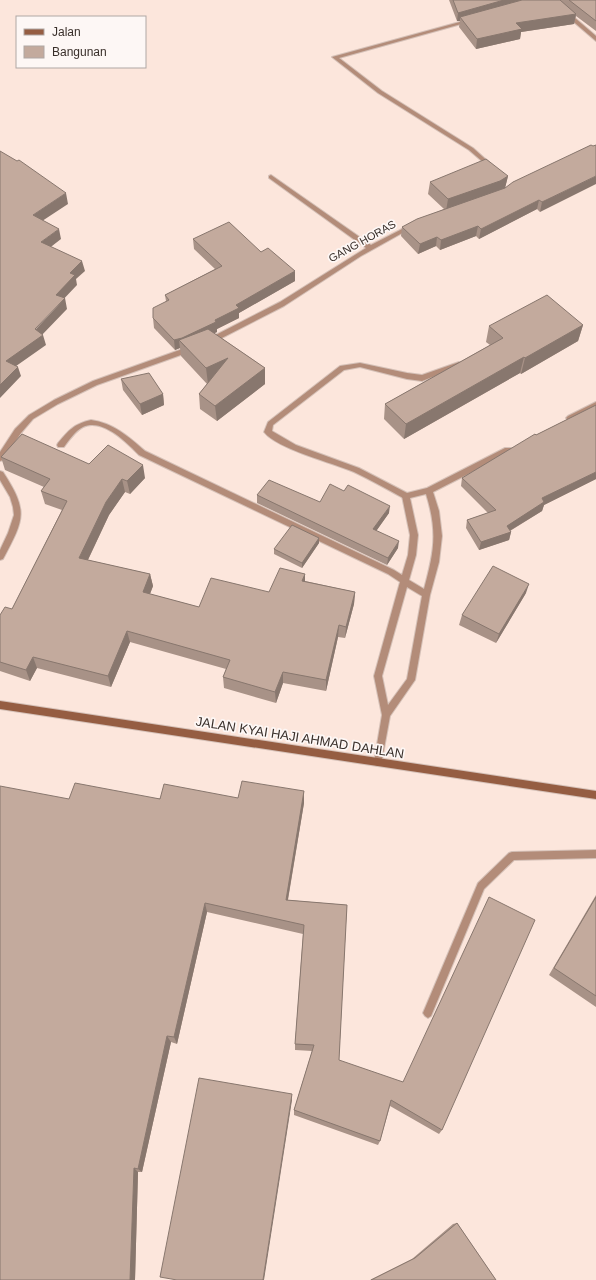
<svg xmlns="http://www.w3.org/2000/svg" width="596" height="1280" viewBox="0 0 596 1280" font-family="Arial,sans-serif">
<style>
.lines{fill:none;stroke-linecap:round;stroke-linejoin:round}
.service-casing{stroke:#d5c1b8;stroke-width:2}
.minor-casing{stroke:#d5c1b8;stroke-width:2}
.secondary-casing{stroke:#d5c1b8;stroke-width:2}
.service{fill:#b38c79;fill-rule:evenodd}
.minor{fill:#b38c79;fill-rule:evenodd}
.secondary{fill:#955d42;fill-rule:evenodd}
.wall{fill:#a89287}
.shaded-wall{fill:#88776e}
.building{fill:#c3aa9d;stroke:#88776e}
.labels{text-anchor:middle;stroke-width:3.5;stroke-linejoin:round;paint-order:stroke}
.far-street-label{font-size:11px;fill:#392f2a;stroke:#fdf7f5}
.street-label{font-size:13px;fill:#392f2a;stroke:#fdf7f5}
</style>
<rect width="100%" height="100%" fill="#fce6dc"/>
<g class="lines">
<g class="service-casing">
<path id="service" d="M459,362L462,364L461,366L422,381L407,379L360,367L344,370L273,425L272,431L296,445L359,468L409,494L410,496L409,498H403C387,489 371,480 354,472C333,463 277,449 264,432L268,422L340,366L360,363L407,373L422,375Z
M596,850V858L514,860L484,889L431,1016L428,1018L425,1016L423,1013L478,883L509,853L512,852Z"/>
</g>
<g class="minor-casing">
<path id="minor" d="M548,0H554L596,36V41Z
M467,20L472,21L339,58L382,91L473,148L492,165L493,166L490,168L469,150L378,93L332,57Z
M271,175L371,245L408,226L410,225L413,227L361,256L284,306L212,343H208V339L280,302L366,248L269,178V176Z
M188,347H192L193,349L192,351L97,385L58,404L33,419L21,433L3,460L0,461V452L15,429L29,415L54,400L93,381Z
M596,402V408L572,420H568L566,418L568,416Z
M91,420C113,423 128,436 145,451L394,570L402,575L408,555L410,535L402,496L403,494L427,488L505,448H511L512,450L511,452L433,492L439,511L442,536L439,562L430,595L415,680L390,716L381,765L378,766L375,765L374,762L382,715L374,676L400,582L388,574L139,455C127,443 103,418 83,427C75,431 69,440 64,447H58L57,445L58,443C69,430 74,424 91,420ZM426,494C438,532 434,552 424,589L409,580L416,555L418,535L410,498ZM407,587L422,596L407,679L388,705L382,676Z
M0,471L3,472C29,512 24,519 3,559L0,560V550L8,533L14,515L13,507L10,497L0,480Z"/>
</g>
<g class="secondary-casing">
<path id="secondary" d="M0,701L596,791V799L0,709Z"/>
</g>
<use href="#service" class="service"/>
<use href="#minor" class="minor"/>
<use href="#secondary" class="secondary"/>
</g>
<path class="wall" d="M449,0H596V31L576,16L574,24L521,32L520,39L476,49L459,27L460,21H457Z
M591,145L540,212L537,209L479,239L476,236L440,250L436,246L418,254L401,236L402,227L444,209L428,194L430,182L508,176L505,188Z
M193,239L261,252L295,281L239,313V318L217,329V332L214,333L265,368V384L217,421L200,409L199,394L207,384L181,356L180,348L175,350L154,328L153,318L166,301L165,295L215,269L194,249Z
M583,325L578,341L521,374L520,373L404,439L384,419L385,404L490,345L486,342L489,326Z
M121,379L163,394L164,405L142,415L123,390Z
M596,405V479L544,505L542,511L510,531L511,532L509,540L479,550L466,528L467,520L488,513L461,486L462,478L536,435Z
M1,457L89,464L145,478L130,494L125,492L109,515L88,560L150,574L153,586L150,594L199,607L269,592L305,574V581L355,592L354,604L345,638L338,637L326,691L283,683L276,703L224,688L223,677L226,669L130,642L111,687L37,668L30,681L0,671V615L12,609L62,510L45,504L41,491L44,487L5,470Z
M257,495L320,502L389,513L376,531L398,548L387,565L257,503Z
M319,538V543L302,568L274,554V549Z
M526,593L496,643L459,625L462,615Z
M304,791V803L288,900L347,905L339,1060L442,1130L439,1134L390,1106L380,1141L378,1145L294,1115V1110L312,1051L295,1050V1044L303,934L207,912L177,1044L171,1042L142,1172H138L135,1280H0L69,799L238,798Z
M596,895V1007L549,975Z
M457,1223L496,1280H370L412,1259L453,1224Z"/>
<path class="shaded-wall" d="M504,0H535L460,17V21H457L458,13Z
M576,14L574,24L521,32L520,39L476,49L477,39L516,23Z
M508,176L505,188L446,211L448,199Z
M596,176V184L540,212L542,202Z
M66,193L68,204L36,225L33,215Z
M539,200L537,209L479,239L481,229Z
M478,226L476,236L440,250L441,240Z
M59,229L61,239L43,253L41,242Z
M437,237L436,246L418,254L420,244Z
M82,261L85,271L76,279L77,285L58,305L56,295L70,273Z
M295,271V281L239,313V318L217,329V332L185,347L179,340L180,348L175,350L174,340Z
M65,298L67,309L40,337L43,335L46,345L9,371L6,361Z
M583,325L578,341L521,374L525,358Z
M524,357L520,373L404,439L406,424Z
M228,358L208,384L206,368Z
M18,367L21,376L0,398V385Z
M265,368V384L217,421L215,406Z
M163,394L164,405L142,415L140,404Z
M143,465L145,478L130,494L127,481Z
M596,472V479L544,505L542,511L506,533L511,532L509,540L479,550L481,542L507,526L542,498Z
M122,479L125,492L109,515L83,570L79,558L106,502Z
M390,506L389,513L372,537L373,529Z
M319,538V543L302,568V563Z
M399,541L398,548L387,565L388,558Z
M150,574L153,586L146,604L143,592Z
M305,574V586L302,581Z
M529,584L526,593L496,643L499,634Z
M355,592L354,604L345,638L346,627Z
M339,625L338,637L326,691V680Z
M127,631L130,642L111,687L108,676Z
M33,657L37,668L30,681L26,670Z
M283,672V683L276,703L275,692Z
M304,791V803L286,910V900Z
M205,903L207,912L177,1044L174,1037Z
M167,1036L171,1042L142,1172L138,1169Z
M292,1094V1100L264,1280H263Z
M134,1168L138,1172L135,1280H130Z"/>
<path class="building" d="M453,0H504L458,13Z
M522,0H560L576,14L516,23L522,29L477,39L460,17Z
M569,0H596V21Z
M591,145L593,146L596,145V176L542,202L539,200L481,229L478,226L441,240L437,237L420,244L402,227L417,219L505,188L513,182Z
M0,151L17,161L19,160L66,193L33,215L59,229L41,242L82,261L70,273L75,275L56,295L65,298L35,329L43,335L6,361L18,367L0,385Z
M486,159L508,176L500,181L448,199L430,182Z
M229,222L261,252L268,248L295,271L236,305L239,308L215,320L216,322L182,338L174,340L153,318V308L169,300L165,295L222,266L193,239Z
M547,295L583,325L525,358L524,357L406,424L385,404L503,338L489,326Z
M208,329L265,368L215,406L199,394L228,358L206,368L179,340Z
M149,373L163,394L140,404L121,379Z
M596,405V472L542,498L544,502L507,526L511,532L481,542L467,520L496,510L462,478L535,434L536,435Z
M22,434L89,464L108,445L143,465L127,481L122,479L106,502L79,558L150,574L143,592L199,607L211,578L269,592L280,568L305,574L302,581L355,592L346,627L339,625L326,680L283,672L275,692L223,677L230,660L127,631L108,676L33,657L26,670L0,662V615L5,607L12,609L67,501L41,491L50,479L1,457Z
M269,480L320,502L330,484L344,491L348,485L390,506L373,529L399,541L388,558L257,495Z
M292,525L319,538L302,563L274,549Z
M493,566L529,584L499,634L462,615Z
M242,781L304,791L286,900L347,905L339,1060L403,1082L489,897L535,920L442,1130L391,1100L380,1141L294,1110L314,1045L295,1044L304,925L205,903L174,1037L167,1036L138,1169L134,1168L130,1280H0V786L69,799L75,783L160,799L164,784L238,798Z
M596,897V996L554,968Z
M199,1078L292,1094L263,1280H177L160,1277Z
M457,1223L496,1280H371L415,1258Z"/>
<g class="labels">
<g class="far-street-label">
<text transform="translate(362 241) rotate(-29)" y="4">GANG HORAS</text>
</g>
<g class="street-label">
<text transform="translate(300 737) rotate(9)" y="5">JALAN KYAI HAJI AHMAD DAHLAN</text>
</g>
</g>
<rect x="16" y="16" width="130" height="52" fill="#fdf7f5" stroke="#afa7a4"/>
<rect x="24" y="29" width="20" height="6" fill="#955d42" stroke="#afa7a4"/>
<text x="52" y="36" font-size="12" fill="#392f2a">Jalan</text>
<rect x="24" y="46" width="20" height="12" fill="#c3aa9d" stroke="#afa7a4"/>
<text x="52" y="56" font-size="12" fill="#392f2a">Bangunan</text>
</svg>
